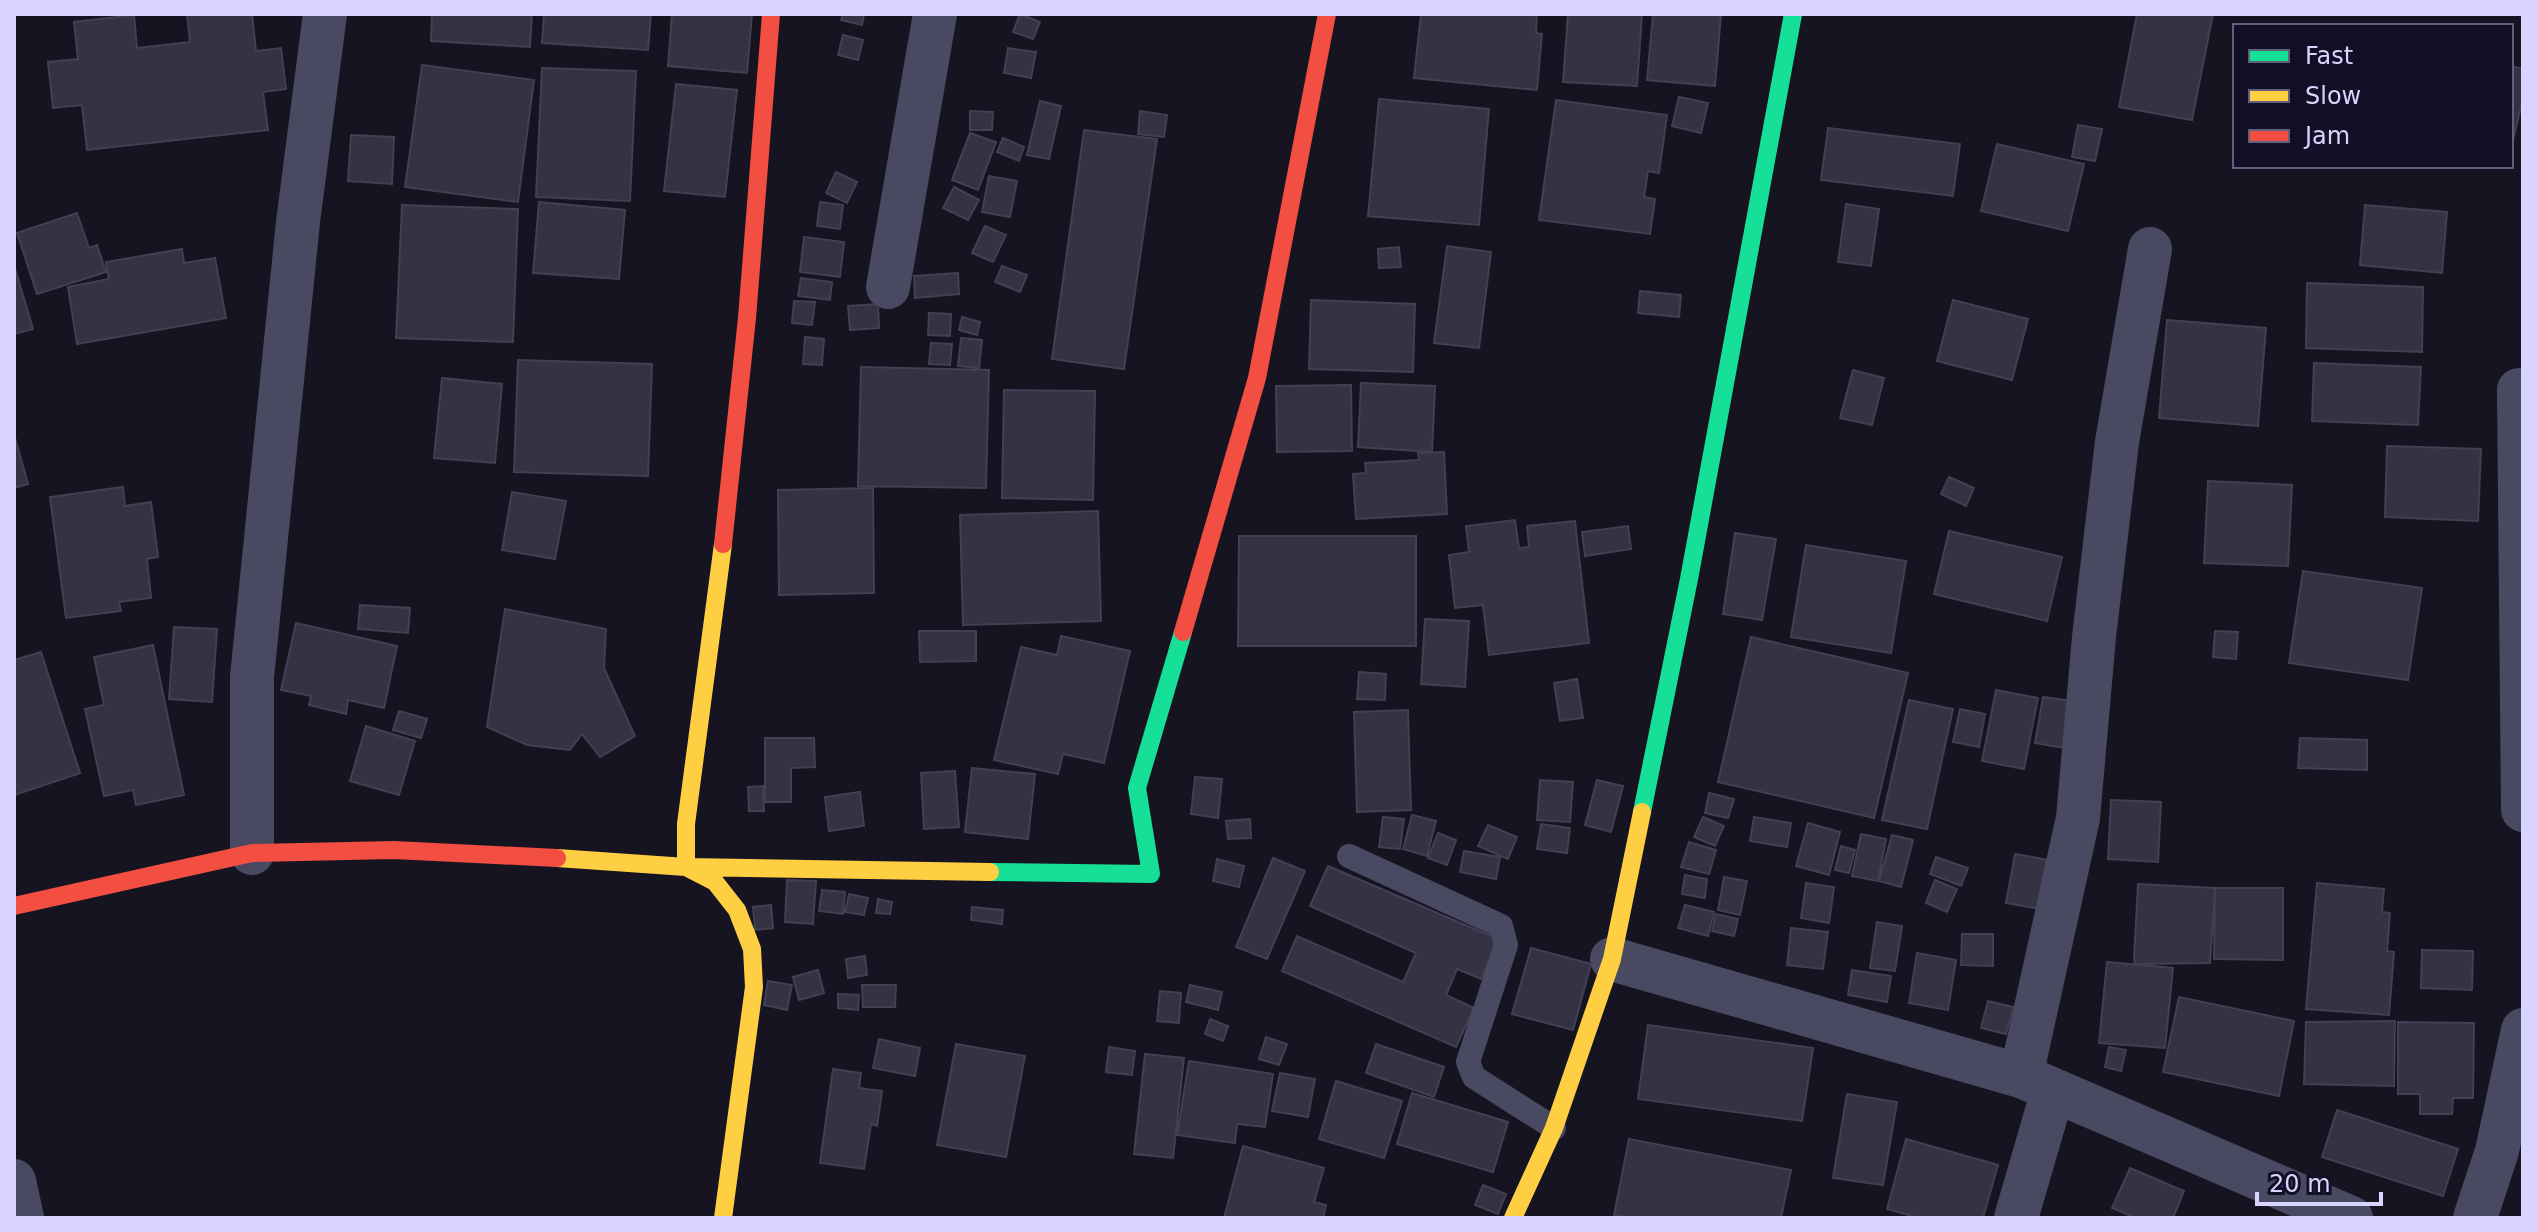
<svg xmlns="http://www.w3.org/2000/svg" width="2537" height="1232" viewBox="0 0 2537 1232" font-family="'DejaVu Sans',sans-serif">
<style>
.building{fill:#343243;stroke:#433f54;stroke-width:2}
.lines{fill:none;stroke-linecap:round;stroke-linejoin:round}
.lane{stroke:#4a4962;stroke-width:24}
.street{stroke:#4a4962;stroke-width:44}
.fast{stroke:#16e098;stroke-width:18}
.slow{stroke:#ffcf43;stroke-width:18}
.jam{stroke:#f24e42;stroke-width:18}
</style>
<rect width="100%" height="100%" fill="#161421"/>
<path class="building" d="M187,14H252L256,51L281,48L286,89L263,92L268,130L87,150L82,105L53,108L48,62L78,59L74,22L134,15L137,48L190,42Z
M432,14H532L530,47L431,41Z
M544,14H651L648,50L542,43Z
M672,14H752L747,73L668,66Z
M843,14H864L862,25L841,20Z
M1020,14L1040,22L1033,39L1013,32Z
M1421,14H1537L1536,33L1542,34L1537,90L1414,78Z
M1568,14H1642L1637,86L1563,82Z
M1653,14H1721L1715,86L1647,80Z
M2137,14H2213L2192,120L2119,107Z
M843,35L863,40L858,60L838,55Z
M1008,48L1036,52L1031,78L1004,73Z
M422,65L534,80L518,202L405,187Z
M2511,66L2523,69V98L2511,149Z
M542,68L636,71L630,201L536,197Z
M676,84L737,90L725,197L664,191Z
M1679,97L1708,103L1701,133L1672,126Z
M1379,99L1489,109L1479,225L1368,216Z
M1556,100L1667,115L1659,173L1648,171L1644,197L1655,199L1650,234L1539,220Z
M1040,101L1061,106L1049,159L1027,155Z
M970,111L993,112L992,130H970Z
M1140,111L1167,115L1164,137L1138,134Z
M2078,125L2102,129L2095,161L2072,157Z
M1828,128L1960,144L1953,196L1821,180Z
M1084,130L1157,139L1124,369L1052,359Z
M970,133L996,142L978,190L952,180Z
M351,135L394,137L392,184L348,181Z
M1003,138L1024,147L1019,161L997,152Z
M1997,144L2084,164L2068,231L1981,211Z
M836,172L857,182L847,203L826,193Z
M989,176L1017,181L1010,217L982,212Z
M954,187L979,200L968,220L943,208Z
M539,202L625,210L619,279L533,273Z
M820,202L843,205L840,229L817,226Z
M1846,204L1879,209L1871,266L1838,262Z
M402,205L518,209L513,342L396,338Z
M2365,205L2447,212L2442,273L2360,265Z
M77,213L89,248L97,245L106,272L37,294L17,233Z
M985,226L1006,235L993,262L972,253Z
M804,237L844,242L840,277L800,272Z
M1447,246L1491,252L1479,348L1434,343Z
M1399,247L1401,267L1379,268L1378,249Z
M182,249L184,263L215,258L226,318L77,344L68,287L109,279L106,262Z
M14,265L33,329L14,334Z
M1002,266L1027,275L1020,292L995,282Z
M958,273L959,294L915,298L914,276Z
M801,278L832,282L830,300L798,296Z
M2307,283L2423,287L2422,352L2306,348Z
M1640,291L1681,295L1679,317L1638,313Z
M1311,300L1415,304L1413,372L1309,369Z
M1953,300L2028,319L2012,380L1937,361Z
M794,301L815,302L812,325L792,323Z
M878,304L879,328L850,330L848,306Z
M929,313L951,314L950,336L928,335Z
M962,317L980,322L977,335L959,330Z
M2167,320L2266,328L2258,426L2159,418Z
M805,337L824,339L822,365L803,364Z
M961,338L982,340L979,368L958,366Z
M931,343L952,344L950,365L929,364Z
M518,360L652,364L648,476L514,472Z
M2314,363L2421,367L2418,425L2312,421Z
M861,367L989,370L986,488L858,486Z
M1853,370L1884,378L1872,425L1840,418Z
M442,378L502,384L495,463L434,458Z
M1361,383L1435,386L1432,452L1358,447Z
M1351,385L1352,451L1277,452L1276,386Z
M1004,390L1095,391L1093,500L1002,498Z
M14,434L28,484L14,488Z
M2387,446L2481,449L2478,521L2385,517Z
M1444,452L1447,514L1356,519L1353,474L1366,473L1365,463L1419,460L1418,453Z
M1949,477L1974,488L1966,506L1941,494Z
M2208,481L2292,485L2288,566L2204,563Z
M123,487L125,506L151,502L158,557L147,559L151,598L119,602L121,611L66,618L50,497Z
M873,488L874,593L779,595L778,490Z
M512,492L566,501L555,559L502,550Z
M1098,511L1101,621L963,625L960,515Z
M1515,520L1519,548L1529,547L1527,526L1575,521L1589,643L1489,655L1483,605L1455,608L1449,555L1469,552L1466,526Z
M1628,526L1631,549L1585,556L1582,532Z
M1949,531L2062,557L2047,621L1934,594Z
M1735,533L1776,539L1762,620L1723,614Z
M1239,536H1416V646H1238Z
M1806,545L1906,561L1891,653L1791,637Z
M2303,571L2422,588L2408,680L2289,663Z
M360,605L410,608L408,633L358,629Z
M505,609L606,629L604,668L635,736L600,757L582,734L570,750L527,745L487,727Z
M1425,619L1469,621L1465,687L1421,684Z
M296,623L397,646L384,708L348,700L346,714L309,705L311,696L281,690Z
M174,627L217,629L212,702L169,699Z
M919,631H976V661L920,662Z
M2215,631L2238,632L2236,659L2213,657Z
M1061,636L1130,651L1104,763L1063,754L1058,774L994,760L1021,647L1057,655Z
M1751,637L1908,673L1874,818L1718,782Z
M153,645L184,795L136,805L133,790L104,796L85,709L104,705L94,657Z
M41,652L80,773L14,795V660Z
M1359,672L1386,674L1385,700L1357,699Z
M1577,679L1583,718L1560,721L1554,683Z
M1996,690L2038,698L2024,769L1982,761Z
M2043,697L2072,701L2064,748L2035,743Z
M1909,700L1953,709L1927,829L1882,820Z
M1960,709L1985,714L1979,747L1953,742Z
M1408,710L1411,810L1357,812L1354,712Z
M399,711L427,719L421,738L393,730Z
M366,726L415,741L399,795L350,781Z
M765,738H814L815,767L791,768V802H765Z
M2300,738L2367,740V770L2298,768Z
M972,768L1035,774L1028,839L965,832Z
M955,771L959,827L924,829L921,773Z
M1195,777L1222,779L1218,818L1191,814Z
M1540,780L1573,782L1570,822L1537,820Z
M1597,780L1623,786L1611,832L1585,825Z
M763,786L764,811H749L748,787Z
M860,792L864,826L829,831L825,797Z
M1709,793L1734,799L1728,818L1705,813Z
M2111,800L2161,802L2158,862L2108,859Z
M1412,815L1436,821L1427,856L1403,849Z
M1383,817L1404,819L1400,849L1379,847Z
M1703,817L1724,826L1715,846L1694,837Z
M1754,817L1791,823L1787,847L1750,841Z
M1250,819L1251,838L1228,839L1226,821Z
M1808,823L1840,832L1829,875L1796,866Z
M1541,824L1570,828L1567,853L1537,849Z
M1488,825L1517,837L1508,859L1478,846Z
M1438,833L1456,840L1447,865L1428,858Z
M1861,834L1886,839L1878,881L1852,876Z
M1892,835L1913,840L1901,887L1879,881Z
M1689,842L1716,850L1709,874L1681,867Z
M1841,846L1855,850L1849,873L1835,870Z
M1464,851L1500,857L1496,879L1460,872Z
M2015,854L2049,860L2040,909L2006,903Z
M1936,857L1968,868L1961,886L1930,874Z
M1273,858L1305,871L1267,959L1236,947Z
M1217,859L1244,866L1239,887L1213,881Z
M1328,866L1498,939L1481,979L1457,969L1446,995L1474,1008L1456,1047L1282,971L1297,936L1403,982L1416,953L1310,906Z
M1685,875L1707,879L1705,898L1682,894Z
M1724,877L1747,881L1740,915L1718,910Z
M787,880L816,881L813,924L785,922Z
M1935,880L1957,889L1947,912L1926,903Z
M1806,883L1834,887L1829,923L1801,918Z
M2317,883L2384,889L2382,912L2390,913L2387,951L2394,952L2389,1015L2306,1009Z
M2138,884L2215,888L2210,963L2135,964L2134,959Z
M2215,888H2283V960L2214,959Z
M822,890L845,892L843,914L819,911Z
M849,894L868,898L864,915L845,912Z
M878,899L892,902L890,914L876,913Z
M771,905L773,928L755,930L753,907Z
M1685,905L1714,912L1708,936L1678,928Z
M972,907L1003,910L1002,924L971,920Z
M1716,914L1738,919L1734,936L1712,931Z
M1877,922L1902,926L1895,971L1870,968Z
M1791,928L1828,932L1823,969L1787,965Z
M1962,934H1993V966L1961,965Z
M1531,948L1591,964L1573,1030L1512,1014Z
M2422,950L2473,951L2472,990L2421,988Z
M1917,953L1956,960L1948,1010L1909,1003Z
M865,956L867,975L848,978L846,959Z
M2107,962L2173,968L2165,1048L2099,1043Z
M818,970L824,993L799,1000L793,977Z
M1852,970L1891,976L1887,1002L1848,995Z
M768,981L792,985L787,1010L764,1005Z
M862,985H896L895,1007H863Z
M1190,985L1222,992L1218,1010L1186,1002Z
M1160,991L1181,993L1179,1023L1157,1021Z
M838,994L859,995L858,1010L838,1008Z
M2179,997L2294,1021L2279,1096L2163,1072Z
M1988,1001L2013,1007L2006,1034L1981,1028Z
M1210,1019L1228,1026L1223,1041L1205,1034Z
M2395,1021L2394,1086L2304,1084L2306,1022Z
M2398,1022L2474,1023L2473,1098H2453L2452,1114H2420V1094H2398Z
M1648,1025L1813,1048L1802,1121L1638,1099Z
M1266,1037L1287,1044L1279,1065L1259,1059Z
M879,1039L920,1048L915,1076L873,1068Z
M956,1044L1025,1056L1006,1157L937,1145Z
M1376,1044L1444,1067L1434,1097L1366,1073Z
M1109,1047L1135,1051L1132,1075L1106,1072Z
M2109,1047L2126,1050L2121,1071L2105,1067Z
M1145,1054L1184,1058L1173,1158L1134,1154Z
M1189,1061L1273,1074L1265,1127L1237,1124L1235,1143L1177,1135Z
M833,1069L861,1073L859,1088L882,1091L877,1126L871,1124L864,1169L820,1163Z
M1280,1073L1315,1079L1308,1117L1272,1111Z
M1336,1081L1402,1101L1384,1158L1319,1139Z
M1412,1093L1508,1122L1493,1172L1397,1144Z
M1847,1094L1897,1102L1883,1185L1833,1178Z
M2337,1110L2458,1149L2443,1196L2322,1157Z
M1629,1139L1791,1170L1781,1218H1631L1614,1215Z
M1906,1139L1998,1165L1983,1218H1919L1887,1209Z
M1243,1146L1324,1168L1314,1202L1326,1205L1323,1218H1224Z
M2130,1168L2184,1191L2173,1218H2136L2112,1208Z
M1483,1185L1506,1194L1498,1214L1475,1205Z"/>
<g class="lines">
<path class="lane" d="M1349,856L1501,926L1506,945L1468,1062L1474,1077L1554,1128"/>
<path class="street" d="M888,287L935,14
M2519,390L2523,810
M252,853V677L298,222L325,14
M1612,959L2021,1076L2351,1218
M2021,1076L2078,818L2094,637L2117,442L2150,249
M14,1181L22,1218
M2016,1218L2053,1091
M2475,1218L2497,1151L2523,1030"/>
<path class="fast" d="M1642,812L1689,579L1793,14
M990,872L1151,874L1137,788L1183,632"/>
<path class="slow" d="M723,544L686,824V867L990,872
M557,858L686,867L715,882L737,910L752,949L754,987L723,1218
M1513,1218L1554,1128L1612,959L1642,812"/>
<path class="jam" d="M723,544L747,318L771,14
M1183,632L1257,378L1327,14
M14,906L252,853L394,850L557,858"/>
</g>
<rect width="2537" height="1232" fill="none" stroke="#d9d4ff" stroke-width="32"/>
<rect x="2233" y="24" width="280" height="144" fill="#130f26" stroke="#625e7d" stroke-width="2"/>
<rect x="2249" y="50" width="40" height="12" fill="#16e098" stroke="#625e7d" stroke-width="2"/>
<text x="2305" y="64" font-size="24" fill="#d9d4ff">Fast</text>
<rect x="2249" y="90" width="40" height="12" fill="#ffcf43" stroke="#625e7d" stroke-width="2"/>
<text x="2305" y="104" font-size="24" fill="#d9d4ff">Slow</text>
<rect x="2249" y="130" width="40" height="12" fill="#f24e42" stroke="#625e7d" stroke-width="2"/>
<text x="2305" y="144" font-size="24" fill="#d9d4ff">Jam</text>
<path d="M2257 1192v12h124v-12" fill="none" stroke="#d9d4ff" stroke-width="4"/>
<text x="2269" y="1192" font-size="24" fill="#d9d4ff" stroke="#130f26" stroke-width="6" paint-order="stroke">20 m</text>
</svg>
